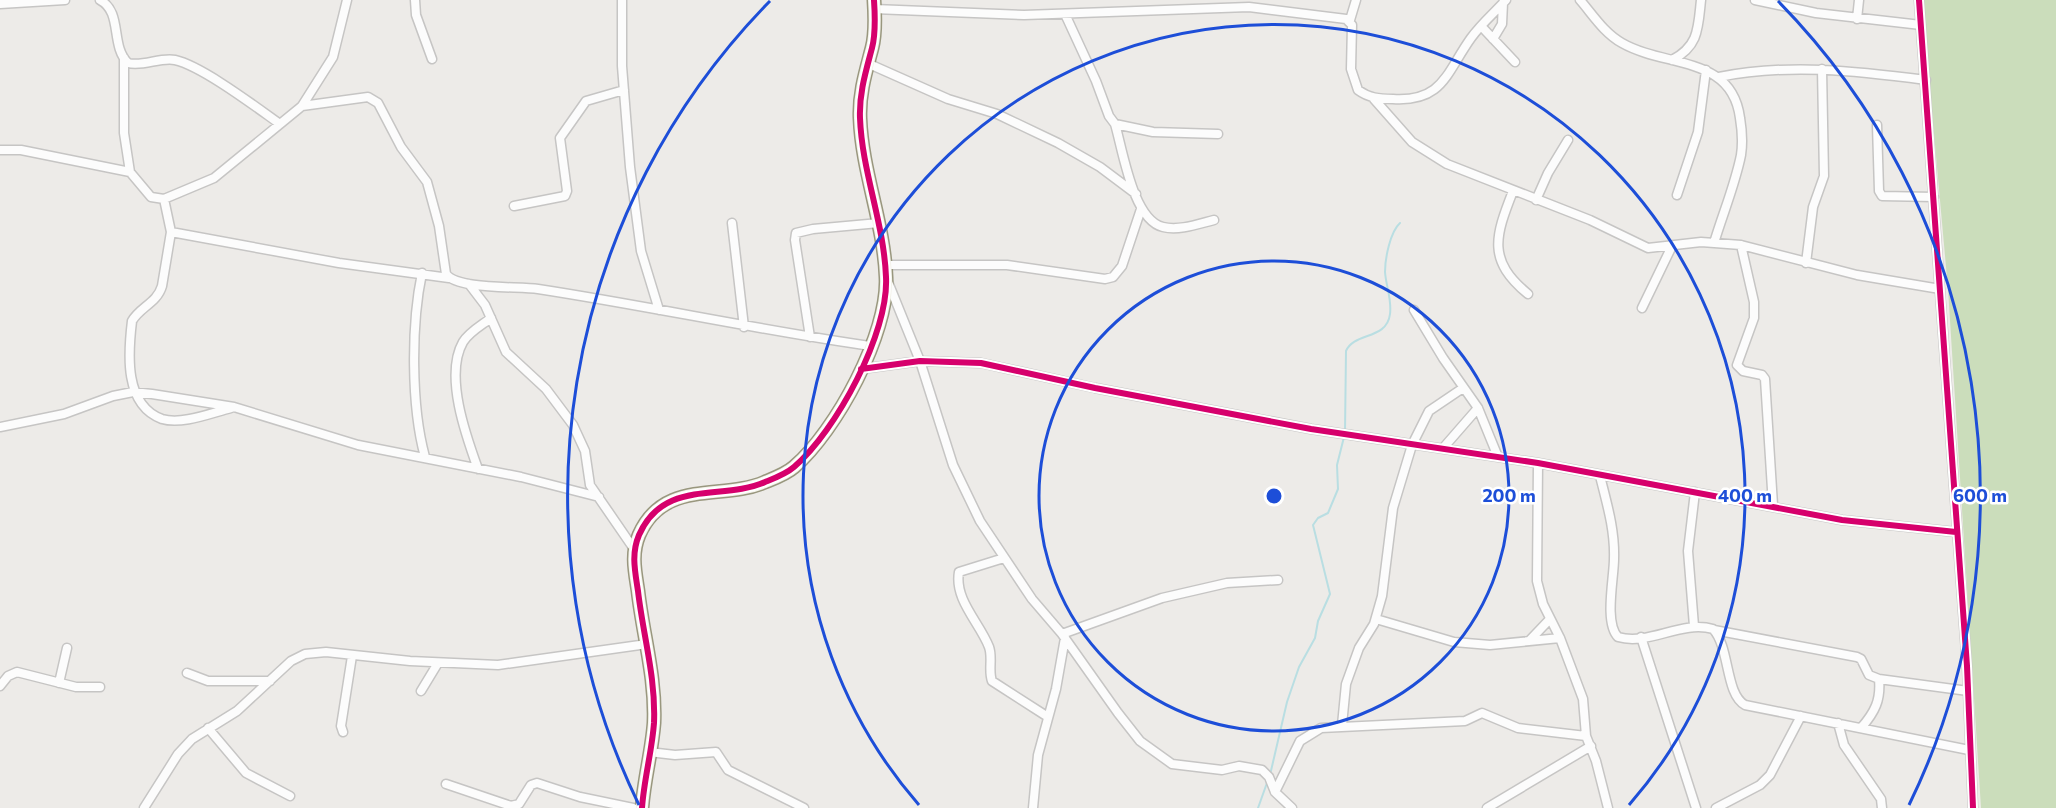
<svg xmlns="http://www.w3.org/2000/svg" width="2056" height="808" viewBox="0 0 2056 808" font-family="Commissioner,sans-serif">
<style>
.forest{fill:#cbddbb}
.lines{fill:none;stroke-linecap:round;stroke-linejoin:round}
.stream{stroke:#b9dee2;stroke-width:2}
.street-casing{stroke:#c6c5c4;stroke-width:11}
.secondary-casing{stroke:#99977e;stroke-width:15}
.street{stroke:#fcfcfc;stroke-width:8}
.secondary{stroke:#f4f3eb;stroke-width:12}
.cycleway-casing{stroke:#fff;stroke-width:10}
.cycleway{stroke:#d6006c;stroke-width:6}
.ring{fill:none;stroke:#1d4ed8;stroke-width:3}
.centre{fill:#1d4ed8;stroke:#fff;stroke-width:3}
.ring-label{font-size:18px;text-anchor:middle;font-weight:bold;fill:#1d4ed8;stroke:#fff;stroke-width:5;stroke-linejoin:round;paint-order:stroke}
</style>
<rect width="100%" height="100%" fill="#edebe8"/>
<path class="forest" d="M1922,0H2056V808H1981L1948,289Z"/>
<g class="lines">
<path class="stream" d="M1345,432L1346,351C1354,332 1387,340 1390,314C1392,300 1386,286 1385,272C1385,259 1390,232 1400,223
M1270,775L1287,702L1299,667L1315,638L1318,621L1330,594L1313,525L1318,518L1328,513L1338,489L1337,465L1344,437
M1258,808L1268,780"/>
<g class="street-casing">
<path id="street" d="M100,0C123,12 110,46 128,63C143,67 160,57 175,60C202,66 256,107 280,124
M415,0L416,15L432,59
M622,0V66L630,167L641,251L659,310
M1580,0C1593,15 1604,33 1622,43C1666,68 1732,55 1740,118C1742,130 1743,142 1741,155C1735,185 1723,213 1714,243
M1755,0L1816,13L1921,25
M1919,0L1967,666L1973,808
M0,4L65,0
M874,9L1024,15L1249,7L1346,19L1352,25L1351,69L1358,90C1369,98 1379,99 1393,99C1443,102 1446,73 1471,38C1481,24 1494,13 1506,0
M1065,14L1096,81L1109,116L1115,124L1153,132L1218,134
M1857,19L1859,0
M1350,20L1356,0
M1481,26L1515,62
M1493,39L1502,24L1503,3
M124,58V133L130,172
M1672,60C1699,46 1698,28 1701,0
M867,63L948,99L997,114L1058,143L1100,167L1136,194
M1719,77C1788,63 1857,71 1926,80
M1374,99L1412,142L1447,164L1590,220L1648,248L1701,242L1741,245L1857,275L1940,289
M302,106L368,97L378,103L401,147L427,182L439,226L446,274C458,290 518,286 538,289C649,306 759,330 870,346
M1115,124C1123,151 1133,220 1163,227C1179,231 1198,224 1214,220
M1877,125L1879,191L1882,196L1934,197
M0,150H21L130,172L151,197L164,199
M1513,191C1495,237 1487,260 1528,294
M1677,195L1698,132L1706,70
M1536,200L1548,173L1568,140
M514,206L565,196L567,191L560,138L586,101L624,90
M732,223L744,327
M171,232L339,263L449,278
M1741,245L1754,302V318L1737,365L1743,371L1762,375L1765,379L1773,505
M1806,263L1813,207L1824,176L1822,69
M885,265H1007L1105,279L1113,277L1122,266L1141,209
M422,273C411,325 411,406 425,457
M888,282L920,361L953,465L980,521L1032,599L1062,634L1118,713L1140,741L1172,764L1222,770L1239,766L1262,770L1269,777L1275,792L1292,808
M469,284L485,305L506,352L546,389L573,425L585,451L590,485L634,549
M1642,308L1672,246
M1414,310L1443,358L1478,408L1498,457
M810,337L795,240L796,233L813,229L879,223
M861,369L920,361L981,363L1095,388L1311,429L1538,463L1842,520L1956,532
M231,408C211,413 182,425 162,419C124,405 128,354 132,321C140,307 157,303 162,286L171,232L164,199L214,178L302,106L333,57L347,0
M0,427L64,414L113,396L133,392L152,394L234,407L358,445L521,477L599,497
M1444,447L1478,408
M1538,463L1537,581L1543,604L1560,638L1583,699L1586,736
M478,469C466,436 444,375 463,342C469,332 482,325 491,318
M1600,476C1607,504 1615,530 1614,559C1614,578 1604,623 1618,637C1649,646 1681,620 1713,629C1730,647 1725,694 1745,705L1969,750
M1004,558L959,572C954,600 980,623 989,647C993,658 988,670 992,681L1048,717
M1376,619L1454,642L1490,645L1560,638
M1694,626L1688,551L1695,492
M1714,630L1857,657L1861,659L1869,675L1879,679L1968,691
M1062,634L1162,598L1227,583L1278,580
M1641,637L1696,808
M1530,640L1550,619
M187,673L208,681H270
M59,683L67,648
M0,686L8,676L17,672L76,687H100
M421,691L438,663
M1838,723L1844,745L1881,799L1882,808
M1342,725L1346,684L1359,648L1374,624L1382,596L1393,508L1412,445L1429,411L1463,388
M208,728L246,773L290,796
M1861,728C1875,712 1881,700 1879,679
M343,732L341,726L352,656
M649,752L675,755L716,752L728,770L804,808
M446,784L511,806L519,804L531,785L537,783L580,797L633,808
M1275,792L1300,741L1321,728L1465,721L1482,713L1518,728L1586,736L1596,761L1608,808
M144,808L178,754L192,739L237,711L291,661L305,654L326,652L410,661L498,665L647,644
M1033,808L1038,755L1056,689L1065,638
M1487,808L1591,746
M1716,808L1760,785L1770,775L1801,716"/>
</g>
<g class="secondary-casing">
<path id="secondary" d="M642,808C644,779 652,751 654,723C656,678 643,635 638,591C635,571 631,554 639,535C664,478 722,501 765,482C775,478 786,474 794,467C836,431 889,333 886,277C884,223 862,172 860,118C859,93 866,71 872,48C876,33 875,15 874,0"/>
</g>
<use href="#street" class="street"/>
<use href="#secondary" class="secondary"/>
<g class="cycleway-casing">
<path id="cycleway" d="M1919,0L1967,666L1973,808
M861,369L920,361L981,363L1095,388L1311,429L1538,463L1842,520L1956,532
M642,808C644,779 652,751 654,723C656,678 643,635 638,591C635,571 631,554 639,535C664,478 722,501 765,482C775,478 786,474 794,467C836,431 889,333 886,277C884,223 862,172 860,118C859,93 866,71 872,48C876,33 875,15 874,0"/>
</g>
<use href="#cycleway" class="cycleway"/>
</g>
<g class="ring">
<circle cx="1274" cy="496" r="235"/>
<path d="M919 805A471 471 0 1 1 1629 805"/>
<path d="M639 805A706 706 0 0 1 770 1M1778 1A706 706 0 0 1 1909 805"/>
</g>
<circle cx="1274" cy="496" r="9" class="centre"/>
<g class="ring-label">
<text x="1509" y="502">200 m</text>
<text x="1745" y="502">400 m</text>
<text x="1980" y="502">600 m</text>
</g>
</svg>
